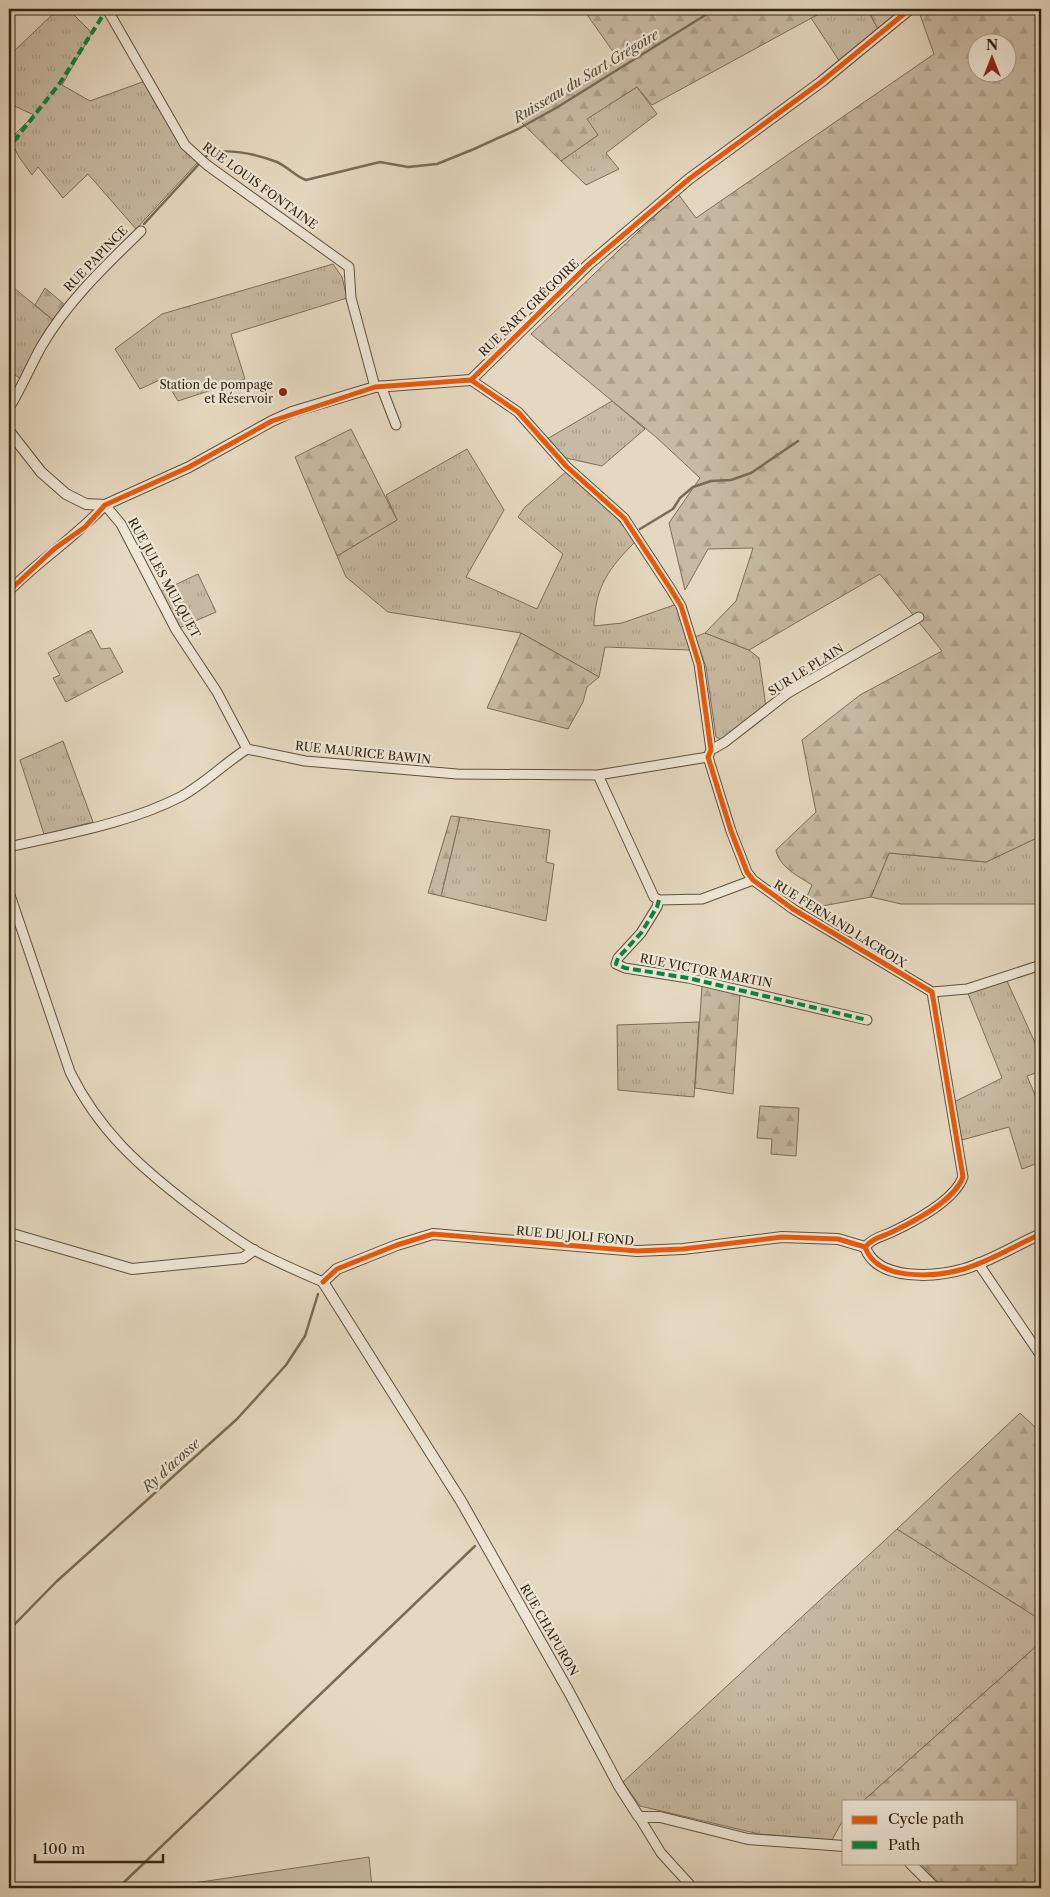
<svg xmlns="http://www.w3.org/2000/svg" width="1050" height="1897" viewBox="0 0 1050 1897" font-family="'Libre Caslon Text',serif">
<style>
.grass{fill:url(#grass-tufts);stroke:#7d6e59}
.forest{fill:url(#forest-firs);stroke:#7d6e59;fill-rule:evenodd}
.garden{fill:#c7b9a2;stroke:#7d6e59}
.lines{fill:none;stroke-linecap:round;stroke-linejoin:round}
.stream{stroke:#796b56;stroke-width:2.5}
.minor-casing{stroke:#60513c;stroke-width:11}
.tertiary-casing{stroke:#60513c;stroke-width:12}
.minor{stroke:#eee6d6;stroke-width:9}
.tertiary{stroke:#eee6d6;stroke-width:10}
.quiet{stroke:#00873e;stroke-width:4;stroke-dasharray:8 4;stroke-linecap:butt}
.cycleway-casing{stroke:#eee6d6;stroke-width:8}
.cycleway{stroke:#e8590c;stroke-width:5}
.poi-dot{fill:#8f2418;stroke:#eee6d6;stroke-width:2}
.labels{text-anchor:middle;stroke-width:4.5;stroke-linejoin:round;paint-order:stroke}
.street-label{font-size:12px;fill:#332410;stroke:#eee6d6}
.poi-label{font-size:12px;fill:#332410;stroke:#eee6d6;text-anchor:end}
.water-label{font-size:14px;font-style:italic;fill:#564833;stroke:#eee6d6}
</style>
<defs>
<pattern id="grass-tufts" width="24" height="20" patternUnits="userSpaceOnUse" patternTransform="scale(1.25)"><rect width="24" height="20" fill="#c7b9a2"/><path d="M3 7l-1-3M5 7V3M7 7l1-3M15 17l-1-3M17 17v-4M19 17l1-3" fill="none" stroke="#ab9f8a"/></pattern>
<pattern id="forest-firs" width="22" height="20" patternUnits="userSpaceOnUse" patternTransform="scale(1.25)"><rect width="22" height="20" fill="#c7b9a2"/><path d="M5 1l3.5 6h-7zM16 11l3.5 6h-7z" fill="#ab9f8a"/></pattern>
</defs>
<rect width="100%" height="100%" fill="#e5d8c0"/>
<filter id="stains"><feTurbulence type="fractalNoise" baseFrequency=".004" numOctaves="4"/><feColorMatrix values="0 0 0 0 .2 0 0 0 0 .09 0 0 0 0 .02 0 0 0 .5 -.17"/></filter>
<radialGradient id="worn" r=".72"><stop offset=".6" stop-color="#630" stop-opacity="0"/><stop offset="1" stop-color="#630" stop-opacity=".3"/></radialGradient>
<path class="grass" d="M58,9H68L92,33L62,85L90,101L145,81L198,162L136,229L88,174L63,198L38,167L32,175L19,157L12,143L19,139L15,134L34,115L10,104L14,93L9,90V56Z
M828,9H867L878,29L840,62L811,18Z
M637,87L657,114L606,153L619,169L586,185L561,161L598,135L586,119Z
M333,264L342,277L347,298L231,334L245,379L178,401L164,378L140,389L115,349L162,314Z
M9,284L53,320L21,379L9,371Z
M612,401L645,429L602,466L566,458L547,439Z
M467,449L504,510L466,577L537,609L563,554L518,517L525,507L567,471L610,510L636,541C609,568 595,586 594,626L622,623L677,604L690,650L605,647L599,677L521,633L388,612L346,577L337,556L397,520L386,495Z
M198,574L216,612L179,628L160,592Z
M705,633L749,650L759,658L766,707L723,740L716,737L706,667L695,637Z
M63,741L93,822L44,834L20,760Z
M460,817L550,830L546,862L554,864L546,921L441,896Z
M1041,836V904H901L871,897L889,853L986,862Z
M1007,981L1041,1056V1071L1027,1076L1041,1109V1162L1022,1169L1009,1127L962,1140L954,1102L1002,1078L967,991L972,992Z
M699,1022L694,1097L618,1090L617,1025Z
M897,1529L1041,1620V1642L863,1801H844V1818L832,1840L759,1834L640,1806L623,1782Z"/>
<path class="forest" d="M583,9H828L652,105L637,87L587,119L598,135L561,161L521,122L619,60Z
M867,9H915L878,29Z
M918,9H1041V836L986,862L889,853L871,897L801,910L812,885C798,876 779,867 776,850L816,812L802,740L860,695L942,651L880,574L749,650L705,633L736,601L753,548L708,549L685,590L669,523L700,478L656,437L531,334L678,194L696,218L934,54ZM978,42H1008V72H978Z
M45,288L65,305L53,320L35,305Z
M351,429L397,520L337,556L295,457Z
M91,630L101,649L110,648L123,672L66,702L53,678L60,675L48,653Z
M521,633L599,677L587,687L583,702L568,729L487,708Z
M451,816L460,817L441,896L428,893Z
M702,986L740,992L733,1094L695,1088Z
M760,1106L799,1108L796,1156L771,1154L772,1139L757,1138Z
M1020,1413L1036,1428L1041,1427V1620L897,1529Z
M1041,1642V1888H944L920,1863H1016V1801H863Z"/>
<path class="garden" d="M369,1857L372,1888H160Z"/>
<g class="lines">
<path class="stream" d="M205,157C220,145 259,155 277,162C288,167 295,176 306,180L380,162L408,167L437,164L474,149L518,129L556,108L715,9
M144,224L199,164
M640,529L673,509L680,498L693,487L711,481L731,480L751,473L798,441
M9,1630L56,1582L237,1419L286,1365L305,1336L318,1294
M118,1888L475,1546"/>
<g class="minor-casing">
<path id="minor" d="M107,9L185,145L207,165L349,267L351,298L375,387
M471,380L518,412L566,466L624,518L670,588L681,606L699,664L711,750L708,757L731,831L747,872L753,880L793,909L932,992L963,1177C954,1201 915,1221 892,1232C881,1237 873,1238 865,1247
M381,386L396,425
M9,408C21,389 30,367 41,347C67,302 104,267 141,231
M9,591C39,560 76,537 105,505L121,524L176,630L217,692L247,749
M711,750L725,742L788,693L919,617
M598,775L654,897L659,900L702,899L753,880
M9,847C65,834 131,823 182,796C205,783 225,763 247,749L305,761L457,774L598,775L708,757
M9,892L70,1072C99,1131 140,1167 191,1206C211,1221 232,1237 254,1250C276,1262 300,1272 323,1282
M659,900L657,907L641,933L618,958L616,964L625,968L688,978L867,1020
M932,992L967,989L1041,965
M978,1263L1041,1356
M639,1817L661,1853L693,1888"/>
</g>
<g class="tertiary-casing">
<path id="tertiary" d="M9,431L41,472L66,494L86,504L105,505L189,467L272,421L292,412L375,387L471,380L588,265L689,179L821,82L910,9
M9,1233L132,1269L243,1258L254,1250
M844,1846L748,1839L660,1817H639L619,1786L569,1692L461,1501L323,1282L337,1269L397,1245L433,1234L637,1251L683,1249L782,1237L838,1239L865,1247C877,1282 936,1277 964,1269C991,1261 1016,1245 1041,1234
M910,1863L935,1888"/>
</g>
<use href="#minor" class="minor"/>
<use href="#tertiary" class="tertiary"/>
<path class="quiet" d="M14,141L60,83L107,9
M659,900L657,907L641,933L618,958L616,964L625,968L688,978L867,1020"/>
<g class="cycleway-casing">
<path id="cycleway" d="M471,380L518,412L566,466L624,518L670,588L681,606L699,664L711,750L708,757L731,831L747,872L753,880L793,909L932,992L963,1177C954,1201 915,1221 892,1232C881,1237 873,1238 865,1247
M9,591L54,549L85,527L105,505L189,467L272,421L375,387L471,380L588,265L689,179L821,82L910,9
M865,1247C877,1282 936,1277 964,1269C991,1261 1016,1245 1041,1234
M323,1282L337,1269L397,1245L433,1234L637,1251L683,1249L782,1237L838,1239L865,1247"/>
</g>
<use href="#cycleway" class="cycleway"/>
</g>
<circle class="poi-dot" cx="283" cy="392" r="5"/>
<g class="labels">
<g class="street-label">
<text transform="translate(260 186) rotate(36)" y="4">RUE LOUIS FONTAINE</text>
<text transform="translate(96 259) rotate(-46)" y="4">RUE PAPINCE</text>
<text transform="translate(529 308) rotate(-44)" y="4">RUE SART GRÉGOIRE</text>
<text transform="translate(164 578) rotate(61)" y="4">RUE JULES MULQUET</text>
<text transform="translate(806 670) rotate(-32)" y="4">SUR LE PLAIN</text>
<text transform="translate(363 753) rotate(6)" y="4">RUE MAURICE BAWIN</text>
<text transform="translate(840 924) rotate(32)" y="4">RUE FERNAND LACROIX</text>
<text transform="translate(706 971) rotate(11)" y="4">RUE VICTOR MARTIN</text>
<text transform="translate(575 1236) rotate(5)" y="4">RUE DU JOLI FOND</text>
<text transform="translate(549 1630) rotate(60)" y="4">RUE CHAPURON</text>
</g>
<g class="poi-label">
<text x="273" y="389">Station de pompage<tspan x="273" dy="14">et Réservoir</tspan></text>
</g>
<g class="water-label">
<text transform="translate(586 76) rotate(-31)" y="5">Ruisseau du Sart Grégoire</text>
<text transform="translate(171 1465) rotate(-42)" y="5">Ry d'acosse</text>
</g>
</g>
<rect width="1050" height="1897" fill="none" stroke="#e5d8c0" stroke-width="30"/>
<rect x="10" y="10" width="1030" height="1877" fill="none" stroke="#332410" stroke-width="2.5"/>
<rect x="15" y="15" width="1020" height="1867" fill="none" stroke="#332410"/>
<rect x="842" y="1800" width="175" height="65" fill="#eee6d6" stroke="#a39887"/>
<rect x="852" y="1816" width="25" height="8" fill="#e8590c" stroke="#a39887"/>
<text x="888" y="1824" font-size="15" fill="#332410">Cycle path</text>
<rect x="852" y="1841" width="25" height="8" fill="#00873e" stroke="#a39887"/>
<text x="888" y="1850" font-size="15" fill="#332410">Path</text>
<g transform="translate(992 58)"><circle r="24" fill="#eee6d6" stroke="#a39887"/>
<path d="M0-4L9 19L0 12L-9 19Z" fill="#8f2418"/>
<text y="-8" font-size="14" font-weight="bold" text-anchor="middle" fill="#332410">N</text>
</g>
<path d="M35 1854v8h128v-8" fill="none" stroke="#332410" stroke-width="2.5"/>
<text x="42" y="1854" font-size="15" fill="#332410" stroke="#eee6d6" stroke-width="4" paint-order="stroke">100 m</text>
<rect width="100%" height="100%" filter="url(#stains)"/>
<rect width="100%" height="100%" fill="url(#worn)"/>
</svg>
